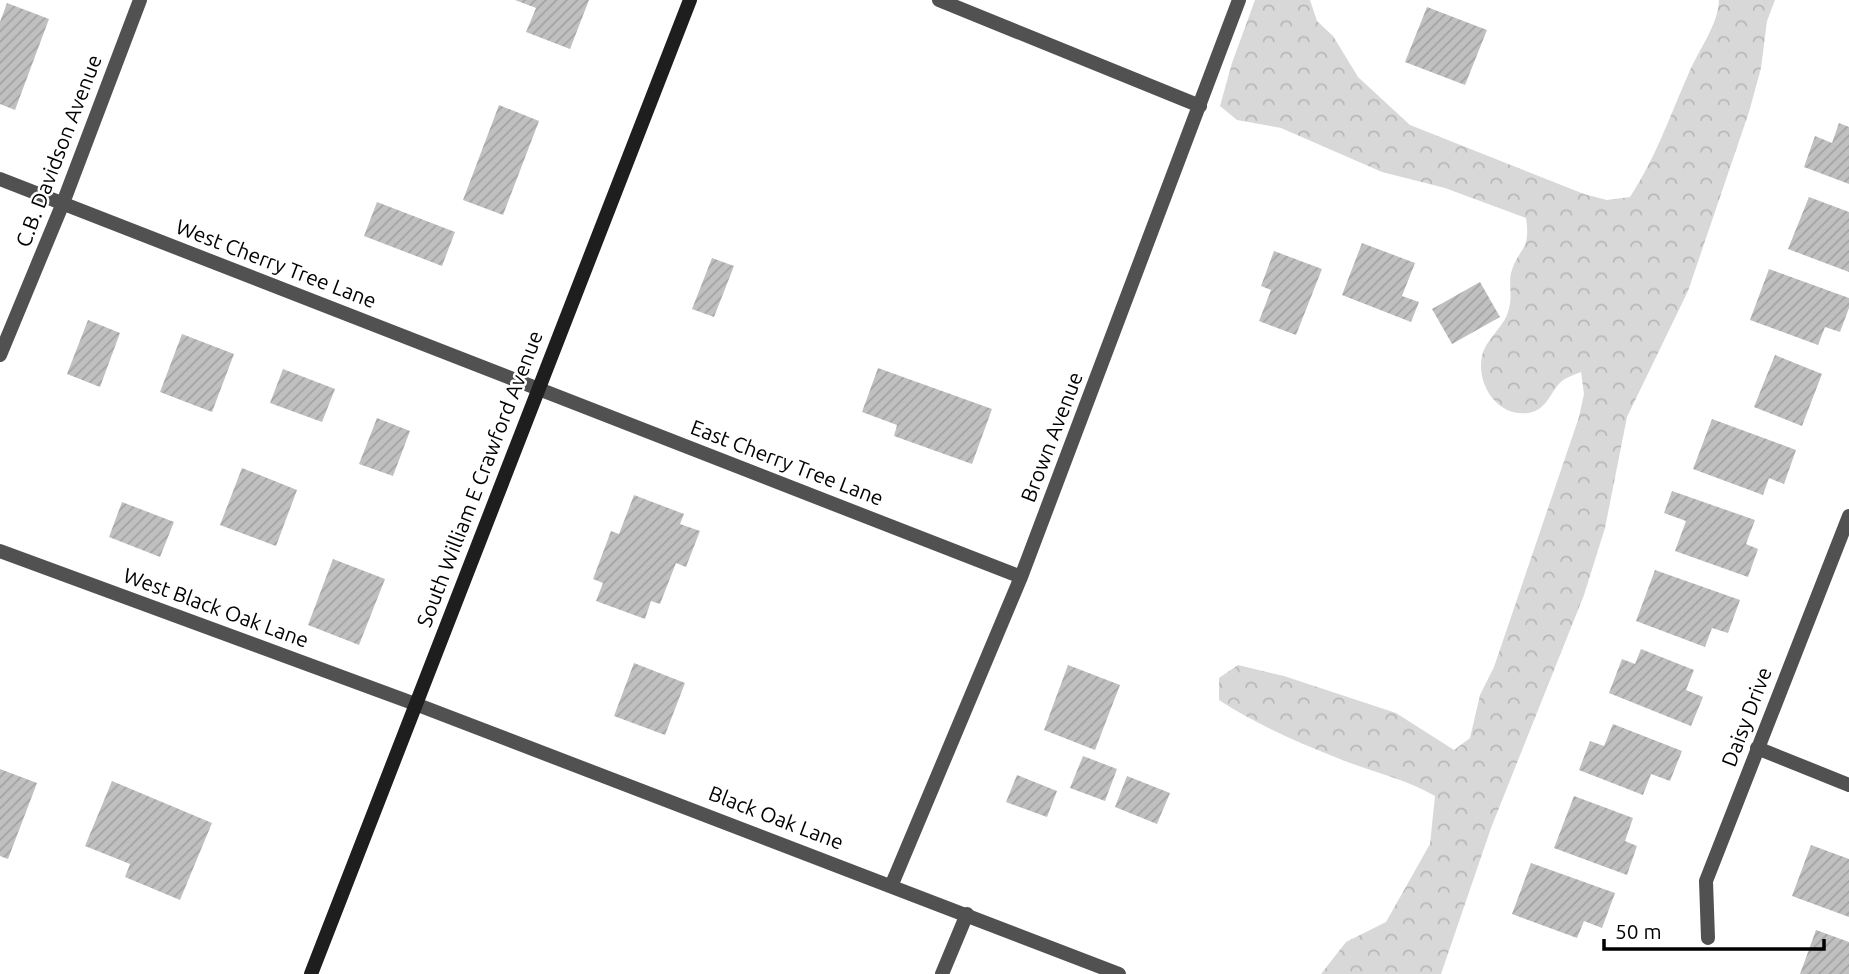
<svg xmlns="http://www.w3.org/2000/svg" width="1849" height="974" viewBox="0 0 1849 974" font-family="Ubuntu,sans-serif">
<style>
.forest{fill:url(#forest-crowns)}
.building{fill:url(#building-hatch)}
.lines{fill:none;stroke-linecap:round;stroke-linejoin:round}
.lane{stroke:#515151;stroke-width:14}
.street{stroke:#515151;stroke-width:14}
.secondary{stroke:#1e1e1e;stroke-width:14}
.labels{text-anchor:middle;stroke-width:5;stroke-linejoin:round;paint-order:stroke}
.street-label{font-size:21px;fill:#000;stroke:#fff}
</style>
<defs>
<pattern id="forest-crowns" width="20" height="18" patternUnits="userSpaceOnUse" patternTransform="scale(1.75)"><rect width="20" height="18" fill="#d8d8d8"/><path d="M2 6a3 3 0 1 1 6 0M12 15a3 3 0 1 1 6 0" fill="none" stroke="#b8b8b8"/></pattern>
<pattern id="building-hatch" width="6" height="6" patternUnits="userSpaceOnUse" patternTransform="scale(1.75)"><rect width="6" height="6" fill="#c0c0c0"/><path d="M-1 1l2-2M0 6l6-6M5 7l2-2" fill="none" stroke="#a3a3a3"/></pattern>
</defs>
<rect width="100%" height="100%" fill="#fff"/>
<path class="forest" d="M1255,0H1310L1317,21L1333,36L1358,77L1410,125L1584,194L1607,200L1630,197C1656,157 1669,118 1688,75C1698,50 1718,26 1719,0H1775L1767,21L1761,68L1749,112L1688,291L1627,417L1605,528L1584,595L1491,828L1441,974H1321L1346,942L1386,922L1430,844L1435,796C1404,778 1368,771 1335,757C1296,742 1254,723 1219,700V678L1238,665L1284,676L1396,713L1454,750L1470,738L1480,695L1494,667L1579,417L1584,394L1581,372C1576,374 1567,377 1562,381C1550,391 1548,410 1528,413C1497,417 1476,384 1482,356C1485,341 1501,329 1507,315C1514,297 1508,286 1511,273C1519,246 1531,252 1526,218L1445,188L1382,172L1281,128L1237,120L1220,106L1232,63Z"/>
<path class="building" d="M515,0H589L570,49L526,32L536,8Z
M7,3L49,19L15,110L0,104V22Z
M1427,7L1487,30L1465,85L1405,62Z
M499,105L539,121L503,215L463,200Z
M1839,123L1849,127V184L1804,167L1815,136L1832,143Z
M1809,197L1849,212V272L1788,249Z
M377,202L455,232L442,266L364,236Z
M1362,243L1415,263L1402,296L1419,302L1411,322L1342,295Z
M1274,251L1322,269L1296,335L1259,321L1271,290L1261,286Z
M712,258L734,266L714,317L692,309Z
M1769,269L1849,298V308L1840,332L1825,327L1818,345L1750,320Z
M1480,282L1500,317L1452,344L1432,309Z
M88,320L120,333L100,387L67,374Z
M182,334L234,354L212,412L160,392Z
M1775,355L1822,374L1802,426L1754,407Z
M878,368L992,409L972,464L894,436L897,425L862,412Z
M283,369L335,389L322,422L270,403Z
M377,418L410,431L393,476L359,464Z
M1712,419L1796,450L1784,484L1769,478L1763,495L1693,469Z
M242,468L297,490L276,546L220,525Z
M1672,491L1755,520L1746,544L1758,549L1748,577L1675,551L1686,521L1664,513Z
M634,495L684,514L680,524L700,531L686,567L676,563L660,604L651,601L645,619L596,601L603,583L593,579L611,531L619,534Z
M122,502L174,522L160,557L109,537Z
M333,559L385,579L359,645L308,625Z
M1655,570L1740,600L1728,633L1712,628L1705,647L1636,621Z
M1641,649L1694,670L1686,690L1703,697L1691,726L1609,693L1622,659L1635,664Z
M634,663L685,683L665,735L614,716Z
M1068,665L1120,685L1095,750L1044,730Z
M1613,724L1682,751L1670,781L1651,774L1643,795L1579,770L1590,741L1604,746Z
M1083,756L1117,769L1105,801L1070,788Z
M0,769L37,783L8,859L0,856Z
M1017,775L1057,791L1047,817L1006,802Z
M1127,776L1170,793L1157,824L1115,807Z
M112,781L212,823L180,900L125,877L130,864L85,846Z
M1574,796L1633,818L1625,841L1637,846L1627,875L1554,848Z
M1811,845L1849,859V917L1792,896Z
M1531,863L1615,893L1602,928L1584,921L1577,938L1512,914Z
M1816,930L1849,942V974H1800Z"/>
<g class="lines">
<path class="lane" d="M942,974L967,914"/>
<path class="street" d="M939,0L1200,106
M0,179L1021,577
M0,355L63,203L140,0
M0,551L418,705L1119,974
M1757,748L1849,785
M892,884L1021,577L1239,0
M1708,938L1706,881L1849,516"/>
<path class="secondary" d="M311,974L690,0"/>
</g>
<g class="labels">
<g class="street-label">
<text transform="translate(59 151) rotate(-69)" y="7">C.B. Davidson Avenue</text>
<text transform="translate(276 264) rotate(21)" y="7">West Cherry Tree Lane</text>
<text transform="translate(1052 437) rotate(-69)" y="7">Brown Avenue</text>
<text transform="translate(787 463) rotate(21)" y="7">East Cherry Tree Lane</text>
<text transform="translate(480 479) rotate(-69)" y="7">South William E Crawford Avenue</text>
<text transform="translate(216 608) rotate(20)" y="7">West Black Oak Lane</text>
<text transform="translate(1747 717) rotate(-69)" y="7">Daisy Drive</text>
<text transform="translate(776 818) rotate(21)" y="7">Black Oak Lane</text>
</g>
</g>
<path d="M1604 939v10h220v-10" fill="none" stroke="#000000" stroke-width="3.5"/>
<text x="1615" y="939" font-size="21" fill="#000000" stroke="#ffffff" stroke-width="5" paint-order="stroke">50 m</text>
</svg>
